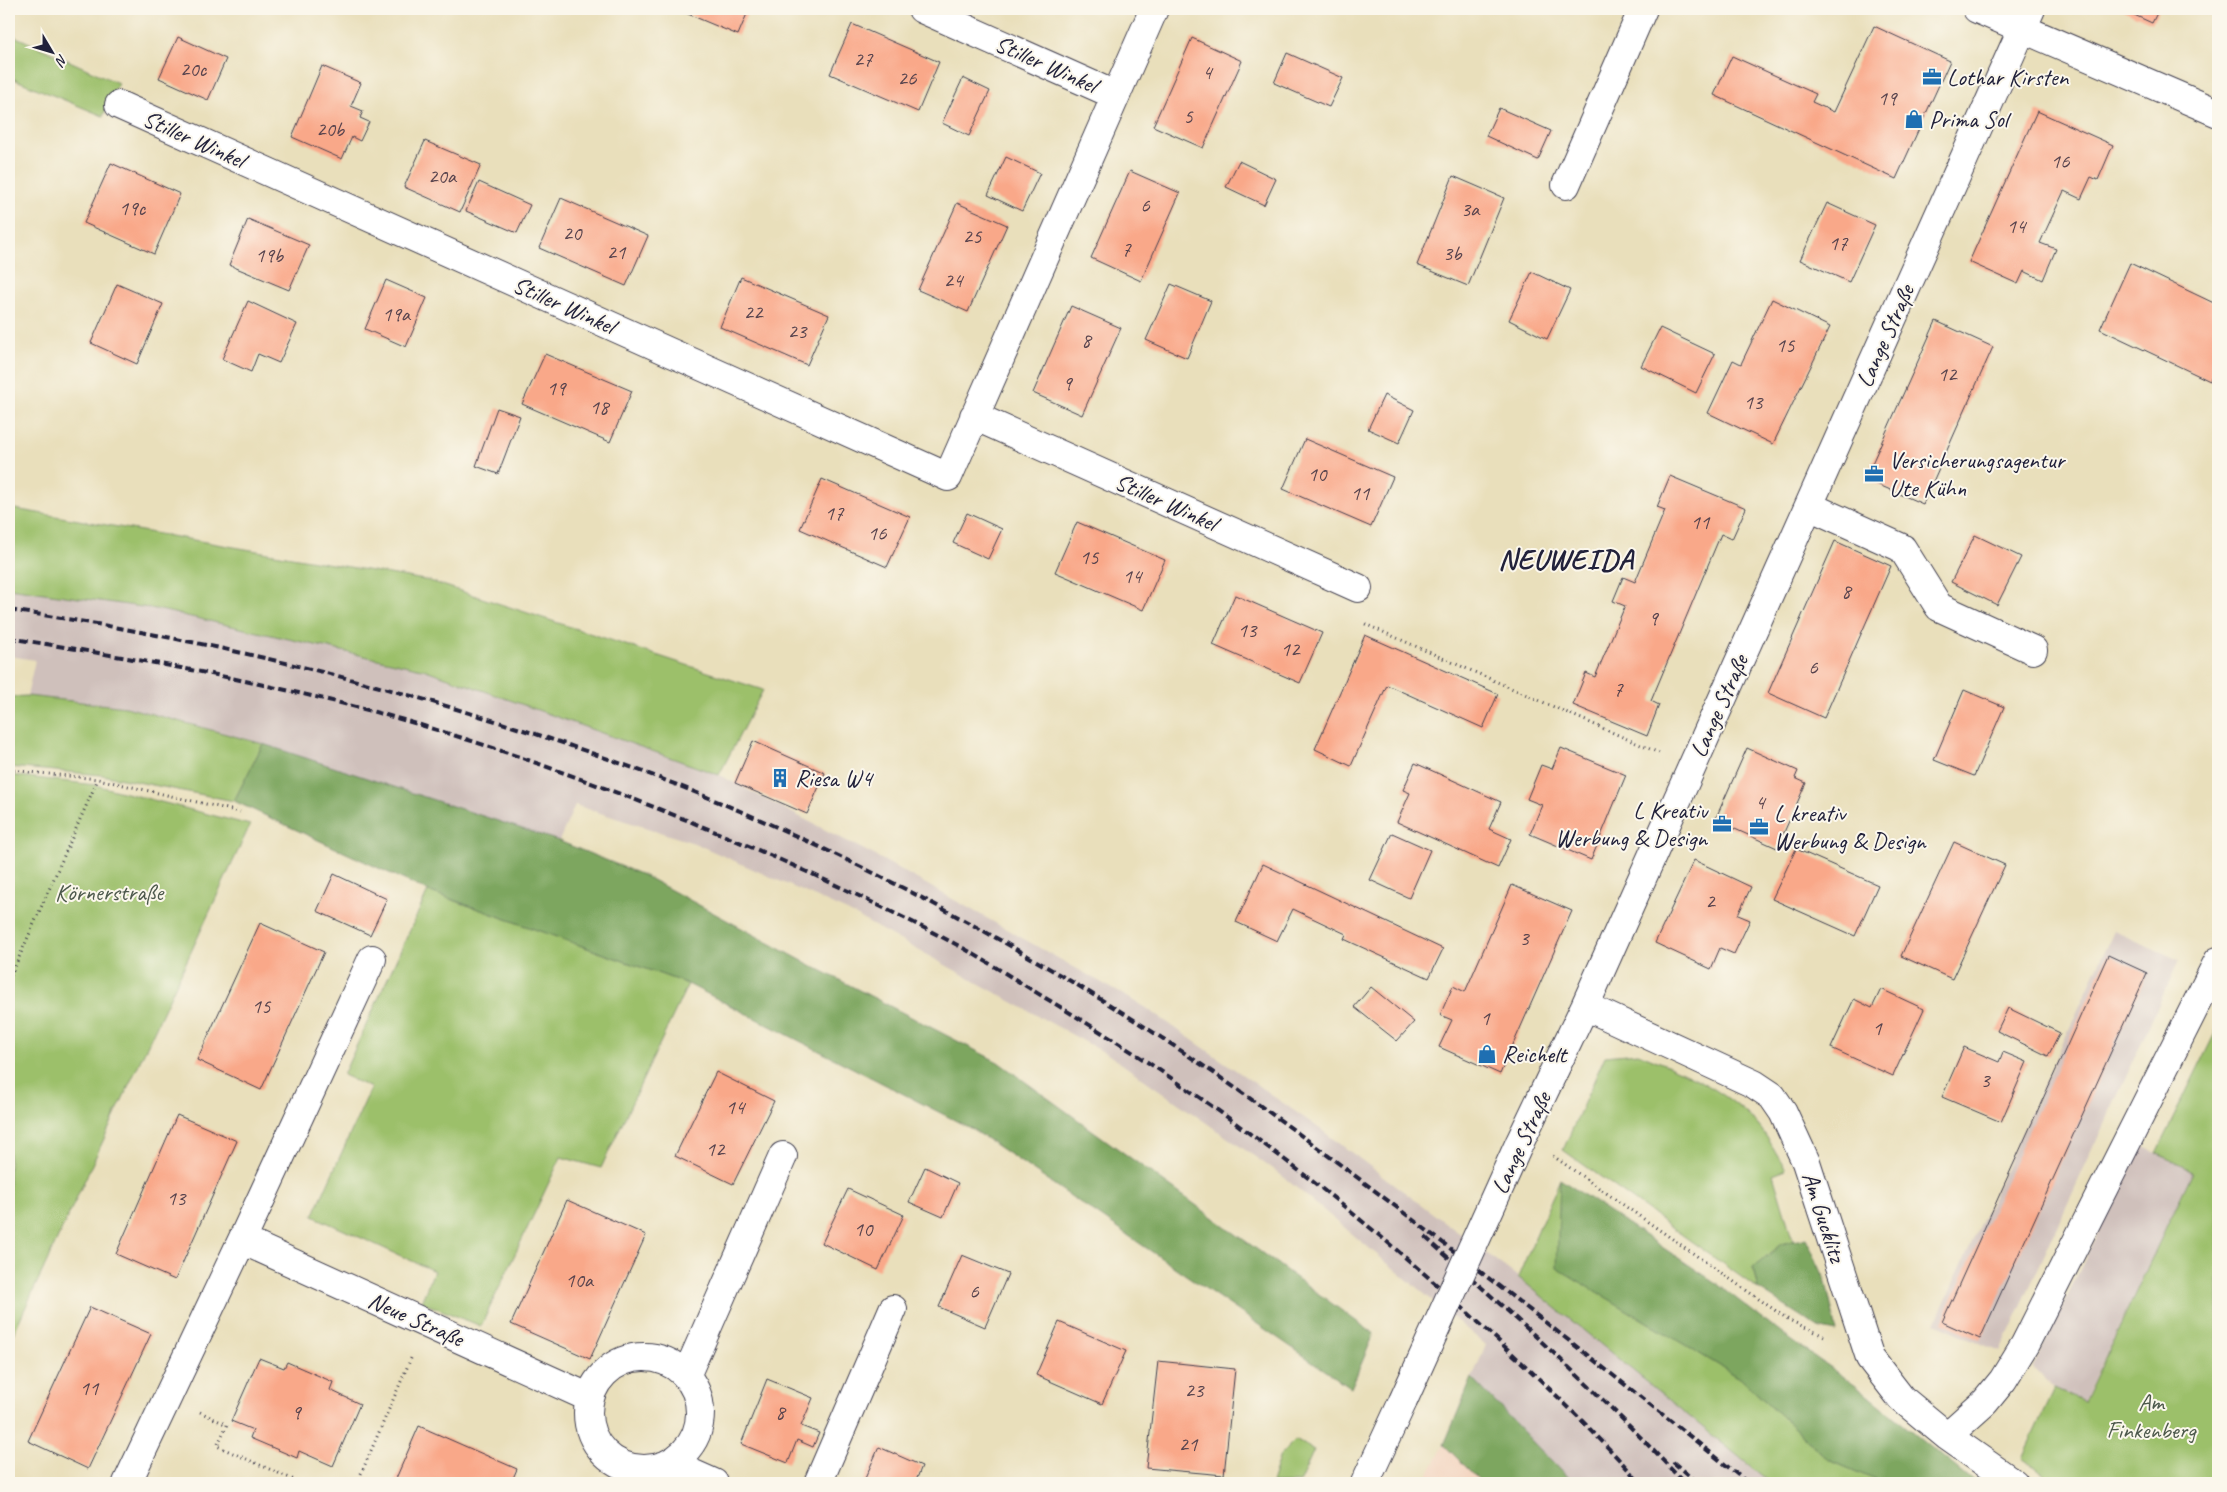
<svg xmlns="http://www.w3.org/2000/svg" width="2227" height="1492" viewBox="0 0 2227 1492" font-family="Caveat,sans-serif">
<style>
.built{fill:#f3d4bf}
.industrial{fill:#cfc0bb}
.green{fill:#9cc06b;stroke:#5f7153}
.forest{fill:#7da65f;stroke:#50644d}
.building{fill:#f9a889}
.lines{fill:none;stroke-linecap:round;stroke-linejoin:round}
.minor-casing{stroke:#403e4e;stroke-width:30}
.path{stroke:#403e4e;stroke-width:3;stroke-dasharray:1 4;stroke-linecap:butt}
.minor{stroke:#fff;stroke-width:28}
.rail{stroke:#22223b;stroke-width:4;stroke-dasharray:8 4;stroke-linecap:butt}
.minor-bridge-casing{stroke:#403e4e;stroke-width:30;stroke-linecap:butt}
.minor-bridge{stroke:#fff;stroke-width:28}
.labels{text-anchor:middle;stroke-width:4;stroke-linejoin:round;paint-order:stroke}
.number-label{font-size:21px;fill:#58444e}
.street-label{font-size:24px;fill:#22223b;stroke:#fbf7ec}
.poi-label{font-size:24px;fill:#22223b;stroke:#fbf7ec;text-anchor:start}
.park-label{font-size:24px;fill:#4d594c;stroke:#fbf7ec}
.district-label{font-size:29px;font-weight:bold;letter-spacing:1px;fill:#22223b;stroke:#fbf7ec}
</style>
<rect width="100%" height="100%" fill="#fbf7ec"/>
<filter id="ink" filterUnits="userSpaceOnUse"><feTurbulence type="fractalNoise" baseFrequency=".02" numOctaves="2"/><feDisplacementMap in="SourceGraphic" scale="10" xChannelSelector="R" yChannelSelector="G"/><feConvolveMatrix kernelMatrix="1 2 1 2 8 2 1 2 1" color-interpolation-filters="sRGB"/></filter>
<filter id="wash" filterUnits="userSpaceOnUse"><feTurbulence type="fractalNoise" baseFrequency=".0096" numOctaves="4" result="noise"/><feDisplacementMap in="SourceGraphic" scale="20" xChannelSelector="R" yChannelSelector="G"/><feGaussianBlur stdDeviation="1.12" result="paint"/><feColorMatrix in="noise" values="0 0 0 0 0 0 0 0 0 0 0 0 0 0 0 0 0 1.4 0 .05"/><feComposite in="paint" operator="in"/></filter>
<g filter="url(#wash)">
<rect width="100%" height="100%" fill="#e9dfbb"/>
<path class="built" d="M1444,1445L1482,1483H1424Z"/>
<path class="industrial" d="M9,588L156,609L426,670L719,775L874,855L1145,1007L1316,1126L1518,1277L1771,1483H1572L1472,1378L1486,1345L1281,1175L1109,1055L847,911L694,843L575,805L559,841L263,744L126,707L27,696L35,660L9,656Z
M2114,931L2179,960L2000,1352L1935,1323Z
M2140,1145L2193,1171L2083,1402L2054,1389L2033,1367Z"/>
<path class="green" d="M12,35L118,83L103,116L9,77V41Z
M9,508L430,581L763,690L719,775L426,670L156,609L9,588Z
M27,696L126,707L263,744L234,801L102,775L9,767V697Z
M9,775L95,785L250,825L9,1343Z
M428,891L688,984L601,1168L561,1157L481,1326L421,1302L434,1271L313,1216L371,1088L343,1075Z
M2218,1027V1483H2056L2022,1458L2054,1389L2084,1402L2193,1171L2156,1153Z
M1638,1053C1680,1070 1725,1089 1756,1123C1768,1136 1776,1154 1786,1169L1773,1174L1793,1241L1781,1244L1753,1268L1758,1289L1563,1150L1605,1056Z
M1560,1179L1558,1268L1740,1378L1829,1460L1874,1479L1878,1483H1771L1518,1277Z
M1295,1440L1314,1450L1299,1483H1271L1280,1455Z"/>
<path class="forest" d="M263,744L559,841L645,876L799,959L998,1062L1374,1334L1351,1388L974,1130L688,984L428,891L234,801Z
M1560,1179L1716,1283L1781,1333L1856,1386L1975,1483H1878L1873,1479L1829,1460L1740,1378L1557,1268Z
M1806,1238L1825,1279L1837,1332L1821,1329L1758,1289L1753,1268L1781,1244Z
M1472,1378L1572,1483H1482L1444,1445Z"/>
<g id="blocks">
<path class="building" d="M676,9H749L738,35Z
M2121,9H2159L2152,23Z
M852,24L939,62L918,112L830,74Z
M1874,26L1950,61L1896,179L1714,95L1732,56L1816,94L1812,102L1834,112Z
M178,37L226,59L208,100L159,78Z
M1192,38L1242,61L1203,148L1153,126Z
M1287,53L1343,78L1329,107L1274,83Z
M322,66L361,83L351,106L363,111L360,118L369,122L360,141L352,137L342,159L292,137Z
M963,78L990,91L969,136L942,123Z
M1499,108L1551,131L1538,160L1486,136Z
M2037,111L2113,145L2098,180L2091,177L2081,199L2064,191L2040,243L2056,249L2043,280L2024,271L2018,284L1969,262Z
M425,141L481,165L460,212L404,187Z
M1006,157L1040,173L1022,211L988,195Z
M1239,161L1276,179L1264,205L1226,187Z
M111,163L180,194L154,254L84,223Z
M1130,171L1180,193L1141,281L1091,258Z
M1453,176L1504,198L1468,286L1417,265Z
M479,182L530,205L517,233L466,211Z
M561,198L648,236L626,286L539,248Z
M957,203L1007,225L968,312L918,290Z
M1827,203L1875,225L1849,282L1800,260Z
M248,219L309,245L289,290L229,265Z
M2130,263L2218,305V363L2210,381L2100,329Z
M1532,272L1570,290L1547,339L1509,320Z
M741,277L829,315L807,365L720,327Z
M386,280L427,298L406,347L365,329Z
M117,284L163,304L137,364L91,343Z
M1171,284L1211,301L1187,358L1146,340Z
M1772,299L1830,327L1773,444L1708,413L1733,360L1741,364Z
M248,301L297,324L279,363L258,354L251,372L222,359Z
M1071,306L1121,328L1082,415L1033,393Z
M1936,321L1993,347L1923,504L1865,479Z
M1660,328L1715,354L1696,393L1641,366Z
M545,354L632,391L610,442L522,404Z
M1384,395L1414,410L1399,443L1368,429Z
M497,408L520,416L498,474L476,466Z
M1305,439L1393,477L1371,527L1283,489Z
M1670,476L1746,508L1732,539L1721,534L1651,701L1659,705L1647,736L1573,705L1586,673L1595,677L1625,606L1613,601L1623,577L1635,582L1665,510L1657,507Z
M822,479L910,517L887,567L800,529Z
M967,513L1002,529L988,559L953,543Z
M1077,522L1165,560L1143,610L1055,572Z
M1975,535L2021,557L1997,605L1951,582Z
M1835,541L1891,566L1824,718L1768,693Z
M1235,595L1322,633L1300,683L1213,645Z
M1365,635L1498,694L1483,728L1387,685L1351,766L1315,749Z
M1964,690L2004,707L1974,776L1934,760Z
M753,741L825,773L807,814L735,783Z
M1561,748L1626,775L1591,860L1530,834L1542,805L1527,799L1541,765L1552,769Z
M1747,748L1798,771L1795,778L1806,783L1777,848L1715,820Z
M1415,763L1501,802L1489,829L1511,839L1498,868L1397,822L1410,793L1403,790Z
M1392,833L1430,850L1409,898L1370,880Z
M1954,842L2005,865L1952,979L1901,956Z
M1796,849L1878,885L1855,936L1772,899Z
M1694,860L1751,887L1738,915L1750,920L1734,954L1720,948L1711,969L1655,943Z
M1263,864L1443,949L1429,978L1344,939L1346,934L1293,909L1277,941L1236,922Z
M334,874L387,899L370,935L317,911Z
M1512,885L1572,911L1500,1074L1439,1047L1452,1020L1440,1015L1453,986L1465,992Z
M260,923L324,952L261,1090L197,1060Z
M2108,955L2147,973L1980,1339L1942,1322Z
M1371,987L1414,1022L1397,1041L1354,1007Z
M1881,989L1924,1009L1893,1076L1831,1048L1854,999L1872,1008Z
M2008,1008L2060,1033L2048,1056L1997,1031Z
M1964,1047L1999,1062L2003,1052L2027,1062L2001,1122L1942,1097Z
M716,1072L774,1101L733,1184L675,1156Z
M177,1115L237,1141L175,1280L116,1254Z
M925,1167L958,1183L943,1217L909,1202Z
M848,1189L904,1215L878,1270L822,1243Z
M567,1200L646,1235L590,1359L511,1324Z
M962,1255L1008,1274L985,1327L939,1307Z
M90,1307L151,1334L88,1469L28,1441Z
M1059,1322L1126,1351L1102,1404L1036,1375Z
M259,1358L284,1368L287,1362L333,1382L330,1390L360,1404L333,1466L299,1451L297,1458L250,1438L253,1430L231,1421Z
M1158,1361L1235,1369L1224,1475L1146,1468Z
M767,1379L813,1398L801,1426L819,1433L813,1447L797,1440L788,1463L741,1444Z
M419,1426L517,1469L511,1483H394Z
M879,1447L922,1466L915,1483H863Z"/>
</g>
</g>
<g filter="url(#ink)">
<use href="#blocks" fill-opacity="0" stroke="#403e4e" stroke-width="1"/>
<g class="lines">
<g class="minor-casing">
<path id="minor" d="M922,9L1115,95
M1977,9L2218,113
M119,105L948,477L1154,9
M1566,185L1643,9
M974,416L1358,588
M1809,506L1902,548L1939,607L2033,650
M1585,1006L1754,1084L1772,1096L1783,1112L1806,1162L1870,1358L1901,1398L1947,1436L2014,1483
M1519,1144L1585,1006L2031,9
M242,1240L590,1398
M588 1413a56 56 0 1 1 112 0a56 56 0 1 1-112 0Z
M686,1376L783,1156
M1947,1436L1985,1402L2003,1380L2025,1344L2218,961
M669,1463L714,1483
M127,1483L242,1240L372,959
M818,1483L893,1309
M1365,1483L1403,1401"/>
</g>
<path class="path" d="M1365,624L1659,753
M9,770L98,779L240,812
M9,980L98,779
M1553,1156L1789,1320L1824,1336
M200,1412L227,1425L217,1446L301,1483
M357,1483L412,1356"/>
<use href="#minor" class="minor"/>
<path class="rail" d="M9,610C202,638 392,684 577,748C755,809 927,894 1087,991C1201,1059 1307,1139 1412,1219C1525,1306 1637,1393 1748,1483
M9,638C127,657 244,678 360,708C451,732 540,763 628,797C743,841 854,891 963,948C993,965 1022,984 1052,1002C1201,1091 1337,1194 1466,1311C1526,1366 1587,1422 1640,1483
M1425,1237C1514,1316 1603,1395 1684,1483
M1673,1462L1697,1483"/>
<g class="minor-bridge-casing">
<path id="minor-bridge" d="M1403,1401L1519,1144"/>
</g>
<use href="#minor-bridge" class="minor-bridge"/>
</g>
</g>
<defs>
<g id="office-bare" transform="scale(1.5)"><path d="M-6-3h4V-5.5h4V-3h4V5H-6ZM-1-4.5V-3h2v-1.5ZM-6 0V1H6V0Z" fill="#1f6fb2" stroke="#fbf7ec" stroke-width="2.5" paint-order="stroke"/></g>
<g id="shop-bare" transform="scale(1.5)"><path d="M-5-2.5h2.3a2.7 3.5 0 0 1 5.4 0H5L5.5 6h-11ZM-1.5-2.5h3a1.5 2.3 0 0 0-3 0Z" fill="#1f6fb2" stroke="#fbf7ec" stroke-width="2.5" paint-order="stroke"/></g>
<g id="building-bare" transform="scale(1.5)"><path d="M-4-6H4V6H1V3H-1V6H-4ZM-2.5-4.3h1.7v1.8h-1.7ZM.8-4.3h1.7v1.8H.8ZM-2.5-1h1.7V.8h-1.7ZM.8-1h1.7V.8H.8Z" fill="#1f6fb2" stroke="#fbf7ec" stroke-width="2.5" paint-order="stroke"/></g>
</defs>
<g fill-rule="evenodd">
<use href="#office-bare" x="1932" y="77"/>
<use href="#shop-bare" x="1914" y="119"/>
<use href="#office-bare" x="1874" y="474"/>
<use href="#building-bare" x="780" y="778"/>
<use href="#office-bare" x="1722" y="824"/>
<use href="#office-bare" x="1759" y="827"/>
<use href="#shop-bare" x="1487" y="1054"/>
</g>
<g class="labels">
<g class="number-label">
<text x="863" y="66">27</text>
<text x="193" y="76">20c</text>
<text x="1207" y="79">4</text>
<text x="907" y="85">26</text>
<text x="1887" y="105">19</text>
<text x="1188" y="123">5</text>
<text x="330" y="136">20b</text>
<text x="2060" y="168">16</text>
<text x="442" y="183">20a</text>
<text x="1145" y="212">6</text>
<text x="132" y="215">19c</text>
<text x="1470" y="216">3a</text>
<text x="2016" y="233">14</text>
<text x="572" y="240">20</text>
<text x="972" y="243">25</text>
<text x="1838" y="250">17</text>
<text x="1126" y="256">7</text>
<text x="616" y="259">21</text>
<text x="1452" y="260">3b</text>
<text x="269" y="262">19b</text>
<text x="953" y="287">24</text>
<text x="753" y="319">22</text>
<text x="396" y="321">19a</text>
<text x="797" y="338">23</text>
<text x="1086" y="347">8</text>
<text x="1785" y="352">15</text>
<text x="1947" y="381">12</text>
<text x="1067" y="390">9</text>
<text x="556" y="395">19</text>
<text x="1753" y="409">13</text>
<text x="599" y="414">18</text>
<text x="1317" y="481">10</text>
<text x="1360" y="500">11</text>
<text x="834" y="520">17</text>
<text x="1700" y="529">11</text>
<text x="877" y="540">16</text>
<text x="1089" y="564">15</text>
<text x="1132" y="583">14</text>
<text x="1846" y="598">8</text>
<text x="1653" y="625">9</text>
<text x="1247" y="637">13</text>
<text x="1290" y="656">12</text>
<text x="1813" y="674">6</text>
<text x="1618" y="696">7</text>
<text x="1760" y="809">4</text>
<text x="1710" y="908">2</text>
<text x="1524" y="945">3</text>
<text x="261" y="1013">15</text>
<text x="1485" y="1025">1</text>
<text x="1877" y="1035">1</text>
<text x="1985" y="1087">3</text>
<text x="735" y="1114">14</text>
<text x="715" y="1156">12</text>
<text x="176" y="1205">13</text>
<text x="863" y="1236">10</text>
<text x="579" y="1287">10a</text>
<text x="974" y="1298">6</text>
<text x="89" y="1395">11</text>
<text x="1194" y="1397">23</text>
<text x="296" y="1419">9</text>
<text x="780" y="1419">8</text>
<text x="1188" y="1451">21</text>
</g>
<g class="street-label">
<text transform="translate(1046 64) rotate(24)" y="8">Stiller Winkel</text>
<text transform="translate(194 139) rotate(24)" y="8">Stiller Winkel</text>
<text transform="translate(564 305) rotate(24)" y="8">Stiller Winkel</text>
<text transform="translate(1885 336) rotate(-66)" y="8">Lange Straße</text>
<text transform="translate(1166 502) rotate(24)" y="8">Stiller Winkel</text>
<text transform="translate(1719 706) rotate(-66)" y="8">Lange Straße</text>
<text transform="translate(1521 1143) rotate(-65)" y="8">Lange Straße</text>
<text transform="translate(1824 1217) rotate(72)" y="8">Am Gucklitz</text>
<text transform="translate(416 1319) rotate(24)" y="8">Neue Straße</text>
</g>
<g class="poi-label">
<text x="1947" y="85">Lothar Kirsten</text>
<text x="1929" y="127">Prima Sol</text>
<text x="1889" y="468">Versicherungsagentur<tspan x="1889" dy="28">Ute Kühn</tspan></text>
<text x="795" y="786">Riesa W4</text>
<text x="1707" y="818" text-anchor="end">L Kreativ<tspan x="1707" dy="28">Werbung &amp; Design</tspan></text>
<text x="1774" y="821">L kreativ<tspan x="1774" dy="28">Werbung &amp; Design</tspan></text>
<text x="1502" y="1062">Reichelt</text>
</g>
<g class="park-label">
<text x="109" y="900">Körnerstraße</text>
<text x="2151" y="1410">Am<tspan x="2151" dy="28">Finkenberg</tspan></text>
</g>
<g class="district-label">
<text x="1566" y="569">NEUWEIDA</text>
</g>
</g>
<rect width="2227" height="1492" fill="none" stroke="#fbf7ec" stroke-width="30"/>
<g transform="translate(52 52) rotate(128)" stroke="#fbf7ec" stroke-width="4" paint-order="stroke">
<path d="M0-4L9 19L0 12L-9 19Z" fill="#22223b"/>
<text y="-8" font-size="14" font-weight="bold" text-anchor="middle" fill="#22223b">N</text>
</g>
</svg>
